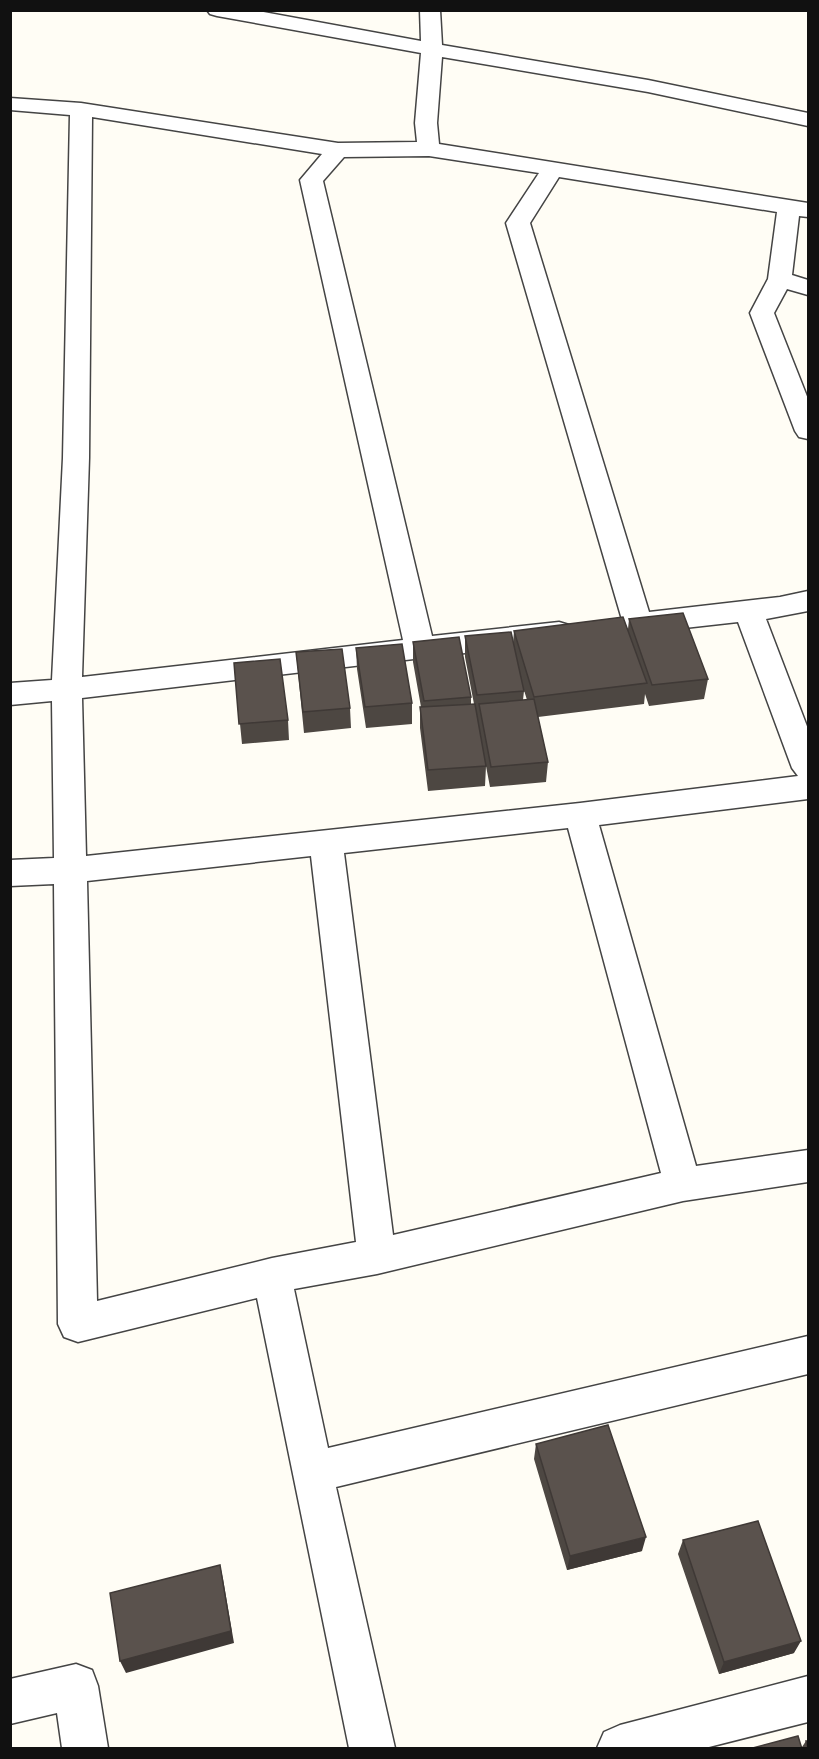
<svg xmlns="http://www.w3.org/2000/svg" width="819" height="1759" viewBox="0 0 819 1759" font-family="'Source Serif 4',serif">
<style>
.lines{fill:none;stroke-linecap:round;stroke-linejoin:round}
.street-casing{stroke:#444;stroke-width:3}
.street{fill:#fff;fill-rule:evenodd}
.wall{fill:#4d4742;fill-rule:evenodd}
.shaded-wall{fill:#3f3936}
.building{fill:#5a524d;stroke:#3f3936;stroke-width:1.5}
</style>
<rect width="100%" height="100%" fill="#fffdf5"/>
<g class="lines">
<g class="street-casing">
<path id="street" d="M207,10H253L421,41L420,10H440L442,45L648,80L808,113V126L648,92L442,57L437,123L439,144L808,203V217L799,216L792,275L808,280V295L787,289L774,313L808,399V439L799,437L795,431L750,313L768,279L777,212L559,177L530,223L649,612L780,597L808,591V611L766,619L808,729V799L599,825L696,1166L808,1150V1182L683,1201L377,1274L294,1289L328,1448L808,1336V1374L336,1487L395,1748H349L257,1298L78,1342L64,1337L58,1324L54,884L10,886V860L54,858L52,701L10,705V683L52,680L63,458L70,115L10,110V98L81,103L338,143L417,142L415,123L421,53L217,16L210,14ZM92,117L322,154L300,180L403,640L82,677L89,458ZM429,156L539,173L506,223L623,623L628,630L640,633L738,622L792,768L798,776L580,803L86,856L82,698L559,642L569,639L574,632L569,625L559,622L432,636L323,181L344,157ZM568,828L661,1173L393,1235L344,853ZM311,856L356,1242L272,1258L97,1301L87,881Z
M76,1664L92,1670L98,1686L108,1748H62L57,1713L10,1724V1679Z
M808,1676V1722L705,1748H597L604,1732L620,1725Z"/>
</g>
<use href="#street" class="street"/>
</g>
<path class="wall" d="M629,619L708,679L704,699L649,706L645,694L644,704L538,717L548,762L546,782L490,787L486,766L485,786L428,791L420,728V707H421L413,662V642L471,697V704H474L465,657V636L513,644L514,631L628,629ZM523,687L527,700H523L524,691Z
M356,648L412,703V724L366,728L357,669Z
M296,652L350,708L351,728L304,733Z
M234,663L288,720L289,740L242,744Z
M536,1444L642,1551L567,1570L534,1459Z
M683,1540L794,1653L719,1674L678,1554Z
M806,1741L808,1749H749L802,1747Z"/>
<path class="shaded-wall" d="M646,1537L642,1551L567,1570L570,1556Z
M220,1565L223,1579L234,1643L126,1673L120,1661Z
M801,1641L794,1653L719,1674L724,1662Z"/>
<path class="building" d="M683,613L708,679L652,685L629,619Z
M623,617L647,683L534,697L514,631Z
M511,632L524,691L477,695L465,636Z
M459,637L471,697L424,701L413,642Z
M402,644L412,703L365,707L356,648Z
M342,649L350,708L303,712L296,652Z
M280,659L288,720L239,724L234,663Z
M534,699L548,762L491,767L479,704Z
M475,704L486,766L428,770L420,707Z
M608,1425L646,1537L570,1556L536,1444Z
M758,1521L801,1641L724,1662L683,1540Z
M220,1565L231,1631L120,1661L110,1593Z
M798,1736L802,1749H749Z
M806,1741H808V1749Z"/>
<rect width="819" height="1759" fill="none" stroke="#111111" stroke-width="24"/>
</svg>
